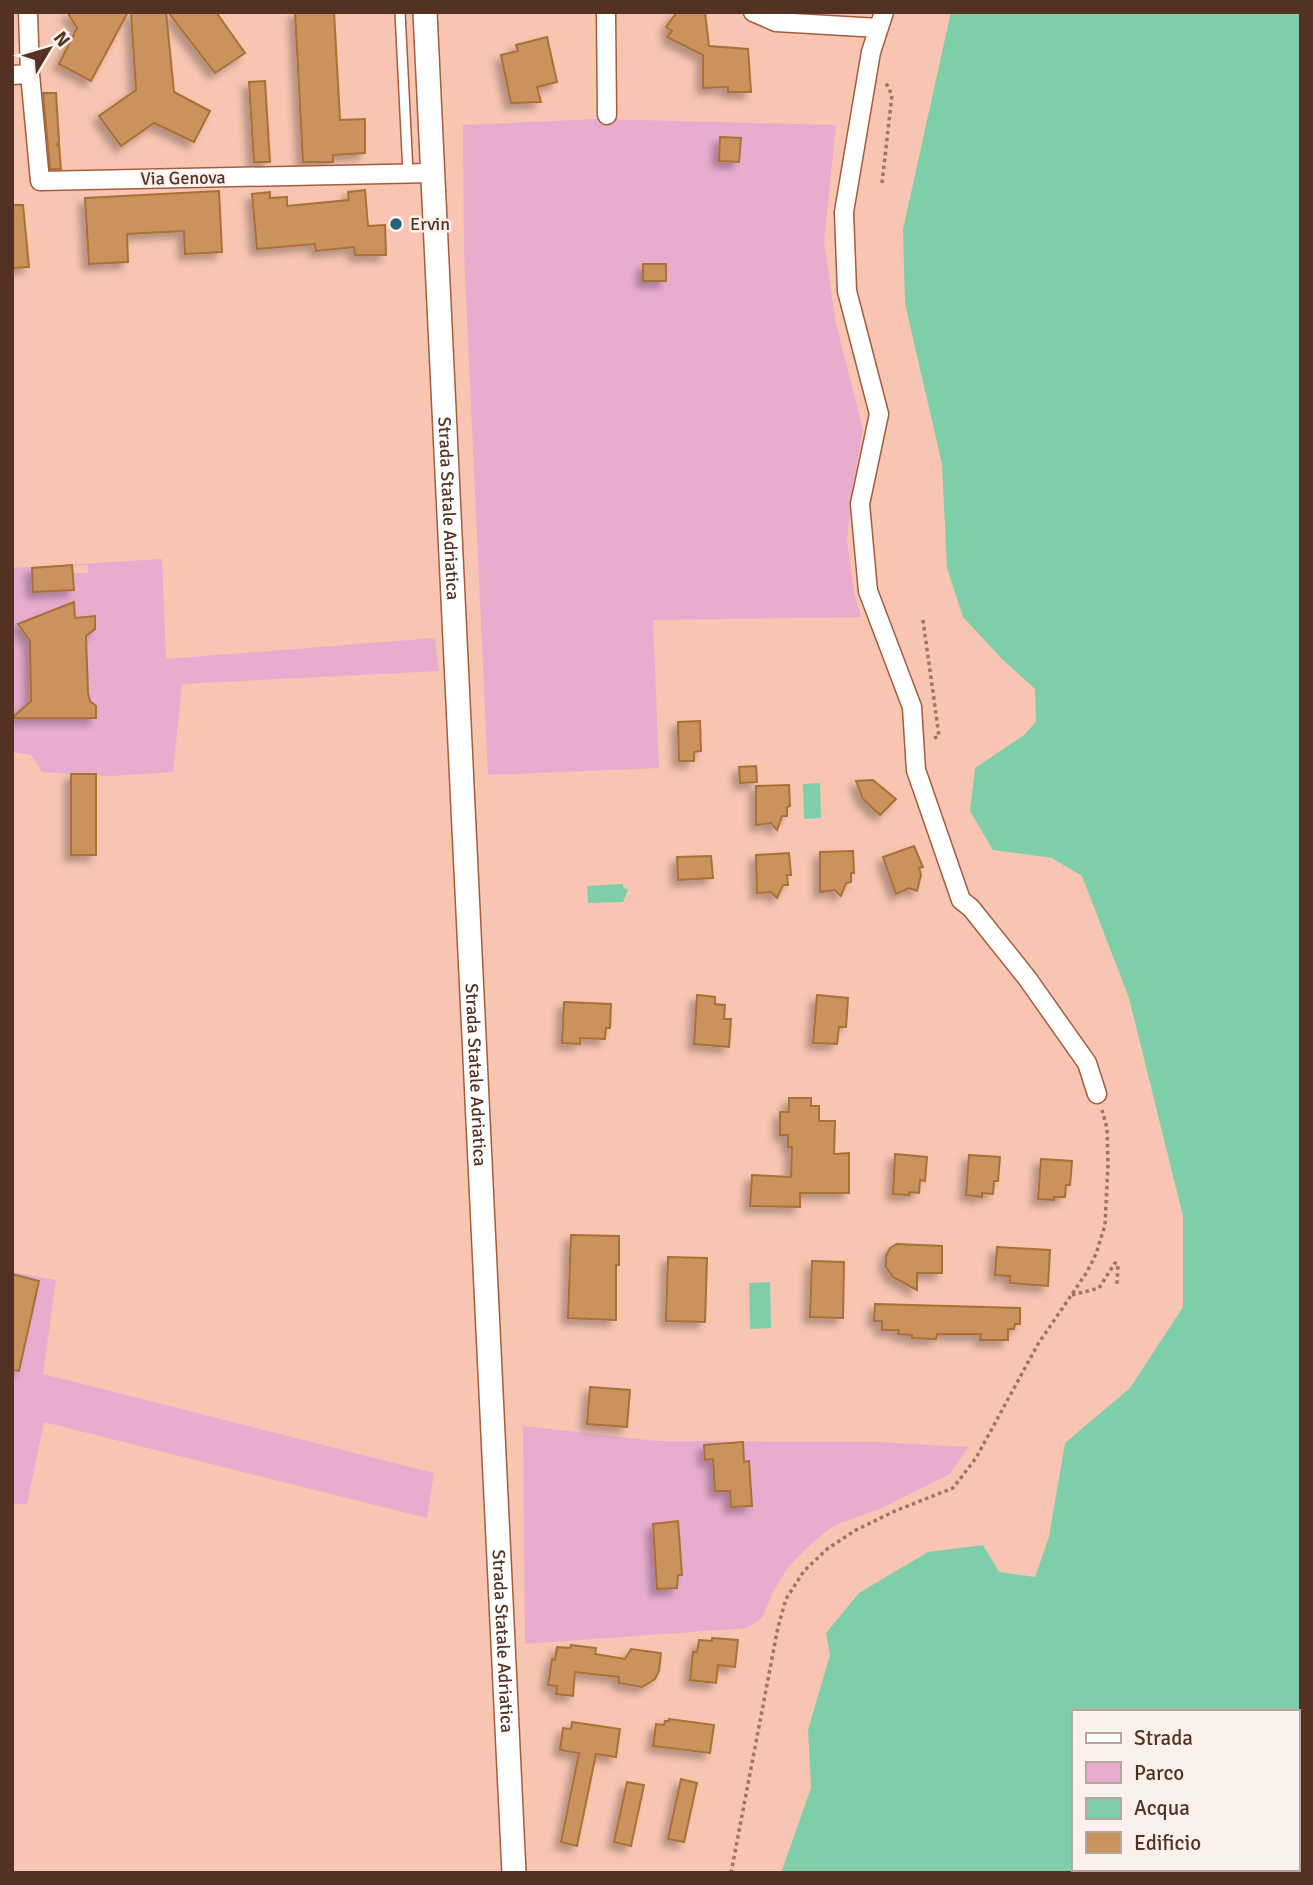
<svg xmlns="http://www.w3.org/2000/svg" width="1313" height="1885" viewBox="0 0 1313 1885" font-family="Signika,sans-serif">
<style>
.green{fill:#e8accf;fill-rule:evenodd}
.water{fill:#7ecfa9;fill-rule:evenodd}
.building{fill:#ca925d;stroke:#aa6f34;stroke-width:2;filter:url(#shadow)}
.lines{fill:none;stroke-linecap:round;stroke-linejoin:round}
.lane-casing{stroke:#a55c3d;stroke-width:12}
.street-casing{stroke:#a55c3d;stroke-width:21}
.secondary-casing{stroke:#a55c3d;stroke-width:26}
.path{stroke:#9e7564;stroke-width:3.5;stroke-dasharray:3.5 3.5;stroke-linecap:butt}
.lane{stroke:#fff;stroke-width:9}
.street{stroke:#fff;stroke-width:18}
.secondary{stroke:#fff;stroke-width:23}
.poi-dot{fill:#246479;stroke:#faf1ed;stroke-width:2.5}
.labels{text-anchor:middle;stroke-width:5;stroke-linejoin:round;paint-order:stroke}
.street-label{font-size:18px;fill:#533224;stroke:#faf1ed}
.poi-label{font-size:18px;fill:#533224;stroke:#faf1ed;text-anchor:start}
</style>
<defs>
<filter id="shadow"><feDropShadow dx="-6" dy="6" stdDeviation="3.5" flood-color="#0004"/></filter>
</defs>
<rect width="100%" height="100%" fill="#f7c5b1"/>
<path class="green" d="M598,119L836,125L824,242L836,324L863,430L853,484L847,540L855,596L861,617L653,620L659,768L488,775L464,253L463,125Z
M162,559L166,659L435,638L439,671L182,684L173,772L111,776L42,772L31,755L12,752V568ZM88,565V573H73V590L33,592L32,568ZM94,617L86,638L88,693L89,699L96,706L95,718H28L24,715L31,698L30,641L21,625L23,622Z
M12,1272L56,1280L43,1374L434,1473L427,1518L44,1422L27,1504H12V1385L18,1350L23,1351L39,1281L12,1274Z
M523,1426L656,1441L875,1442L968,1447L950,1474L879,1509L835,1525L814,1541L789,1566L774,1590L762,1618L747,1628L525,1644Z"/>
<path class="water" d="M951,12H1301V1873H781L811,1788L808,1730L830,1655L826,1633L859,1593L928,1552L983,1545L999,1572L1035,1577L1049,1537L1065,1443L1130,1388L1183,1307V1216L1129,998L1082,876L1052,858L993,850L970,811L975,768L1024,735L1036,722L1035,689L1002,659L963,617L947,568L942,464L905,304L903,229ZM1073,1712H1297V1869H1073Z
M820,783L821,818L804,819L803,784Z
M623,884V887L628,890L623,902L588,903L587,886Z
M770,1282L771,1328L750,1329L749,1283Z"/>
<path class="building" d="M67,12H128L91,81L59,64L77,28Z
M131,12H166L174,92L210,111L194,142L154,123L121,146L99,116L136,90Z
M168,12H216L245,53L215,73Z
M295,12H334L340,120L365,119V153L333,155V162H303Z
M677,12H705L709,46L748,49L751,92H728V87L703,88V55L667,37L672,31L666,27Z
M547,37L557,82L537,87L541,102L511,103L501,55L518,51L516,45Z
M265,81L270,162H254L249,82Z
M43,93H56L59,141L56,146L59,144L61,169H50Z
M720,137L741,138L739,162L719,161Z
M365,190L368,226L385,225L386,255H355L354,247L316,251L315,244L257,249L252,194L270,192V198L287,197V206L349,200L348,192Z
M219,191L222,252L185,254L184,231L127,234L128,262L89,264L85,198Z
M12,205H23L29,267L12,268Z
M643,264H666V281H643Z
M72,565L74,590L33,592L32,568Z
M74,602L75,618L95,616V629L86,636L88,693L90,701L96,706V718H12L31,701L30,641L18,624Z
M700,721L701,751L694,752V761H679L678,722Z
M756,766L757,782L740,783L739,767Z
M71,774H96V855H71Z
M873,780L896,799L880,815L863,799L856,781Z
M789,785L790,806L787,807V816H782L777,830L771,823L756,825V786Z
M914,846L923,867L919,868L921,875L917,891L909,888L896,894L883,857Z
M853,851L854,873H851V882L846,883L841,896L835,890L820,892V852Z
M789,853L791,875H787L788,885H783L777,898L771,892L757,893L756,855Z
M711,856L713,878L678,880L677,857Z
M697,995L715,997V1004L725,1005L724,1019H731L729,1047L694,1044Z
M817,995L848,998L846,1027H839L837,1044L813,1043Z
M564,1002L611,1004L610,1028H606L605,1039L580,1038V1044L562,1043Z
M789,1098H811V1106H819V1121H835L834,1154L849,1153V1193H800V1207L750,1206L752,1175L791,1177L792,1147H788V1135H780V1112H789Z
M895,1154L927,1157L925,1181L920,1180L919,1193L909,1192V1195L893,1194Z
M969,1155L1000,1157L998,1181H994L993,1194L982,1193V1197L966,1195Z
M1041,1159L1072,1161L1070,1185H1066L1065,1197H1054V1200L1038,1199Z
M571,1235L619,1236V1265H616V1320L568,1318Z
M897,1244L942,1246V1273H917V1290L893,1277L886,1267V1256L890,1248Z
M997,1247L1050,1250L1048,1286L1010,1283V1276L995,1275Z
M668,1257L707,1258L705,1322L666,1321Z
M812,1261L844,1262L843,1318L810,1317Z
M12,1274L39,1281L19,1371L12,1370Z
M875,1304L1020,1308V1324H1015L1014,1329H1008V1340H980L981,1334H937L936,1339L912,1338V1335L898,1334L899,1330H882V1321H874Z
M590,1387L630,1390L627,1427L587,1424Z
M743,1442L744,1462L749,1461L752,1506L731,1507L730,1491H715L713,1459L705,1460L704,1445Z
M678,1521L682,1575H678L677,1588L657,1589L653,1524Z
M712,1638L738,1640L735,1667L718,1665L716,1683L690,1680L693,1652H697L699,1640L712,1641Z
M571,1645L596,1648L595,1654L625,1659L631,1649L661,1653L659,1671L655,1679L642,1687L619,1683V1677L575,1672L573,1696L556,1694L557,1686L548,1685L552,1659L555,1660L557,1647L570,1648Z
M669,1719L714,1725L710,1753L653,1746L656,1724L664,1725L665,1721H669Z
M572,1722L620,1729L616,1757L596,1754L577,1846L561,1842L579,1753L560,1750L563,1728L571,1729Z
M681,1779L697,1783L684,1842L668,1839Z
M627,1782L644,1785L631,1846L614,1842Z"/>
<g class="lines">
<g class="lane-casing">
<path id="lane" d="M400,12L408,173"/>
</g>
<g class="street-casing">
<path id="street" d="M28,12L30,74L40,181L432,173
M606,12L607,115
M753,12L776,22L879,28
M884,12L871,52L844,212L847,291L879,414L860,504L868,591L912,707L916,770L961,900L971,908L1027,978L1087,1063L1097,1094
M12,75L30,74"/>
</g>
<g class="secondary-casing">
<g id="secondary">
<path id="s1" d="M425,12L514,1873"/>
</g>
</g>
<path class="path" d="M882,183L892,95L885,81
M923,620L939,736L932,739
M1072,1295L1099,1288L1115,1263L1118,1264L1117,1284
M731,1873L778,1627L786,1599L804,1571L827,1549L856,1530L895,1511L953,1488L976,1458L1038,1344L1087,1272L1096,1254L1105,1225L1108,1164L1107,1128L1102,1110"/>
<use href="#lane" class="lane"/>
<use href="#street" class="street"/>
<use href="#secondary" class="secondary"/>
</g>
<circle class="poi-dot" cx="396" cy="224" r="7"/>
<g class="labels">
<g class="street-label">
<text transform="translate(183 178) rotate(-1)" y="6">Via Genova</text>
<text dy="6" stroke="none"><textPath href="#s1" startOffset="497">Strada Statale Adriatica</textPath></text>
<text dy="6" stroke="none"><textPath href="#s1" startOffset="1064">Strada Statale Adriatica</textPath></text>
<text dy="6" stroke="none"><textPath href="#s1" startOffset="1631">Strada Statale Adriatica</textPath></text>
</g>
<g class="poi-label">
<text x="410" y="230">Ervin</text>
</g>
</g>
<rect width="1313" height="1885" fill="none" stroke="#533224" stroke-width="28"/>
<rect x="1072" y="1710" width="228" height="161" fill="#faf1ed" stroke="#b7a59d" stroke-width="2"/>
<rect x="1086" y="1733" width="35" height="10" fill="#ffffff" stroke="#b7a59d" stroke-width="2"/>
<text x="1134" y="1745" font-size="21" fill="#533224">Strada</text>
<rect x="1086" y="1762" width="35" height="21" fill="#e8accf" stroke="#b7a59d" stroke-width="2"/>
<text x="1134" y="1780" font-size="21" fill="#533224">Parco</text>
<rect x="1086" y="1798" width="35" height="21" fill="#7ecfa9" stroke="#b7a59d" stroke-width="2"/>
<text x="1134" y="1815" font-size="21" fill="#533224">Acqua</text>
<rect x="1086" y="1832" width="35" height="21" fill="#ca925d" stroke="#b7a59d" stroke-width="2"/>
<text x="1134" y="1850" font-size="21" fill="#533224">Edificio</text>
<g transform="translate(49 49) rotate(52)" stroke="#faf1ed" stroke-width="5" paint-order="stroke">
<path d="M0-5L12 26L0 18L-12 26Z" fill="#533224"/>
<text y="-10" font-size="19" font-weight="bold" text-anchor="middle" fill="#533224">N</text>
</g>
</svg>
